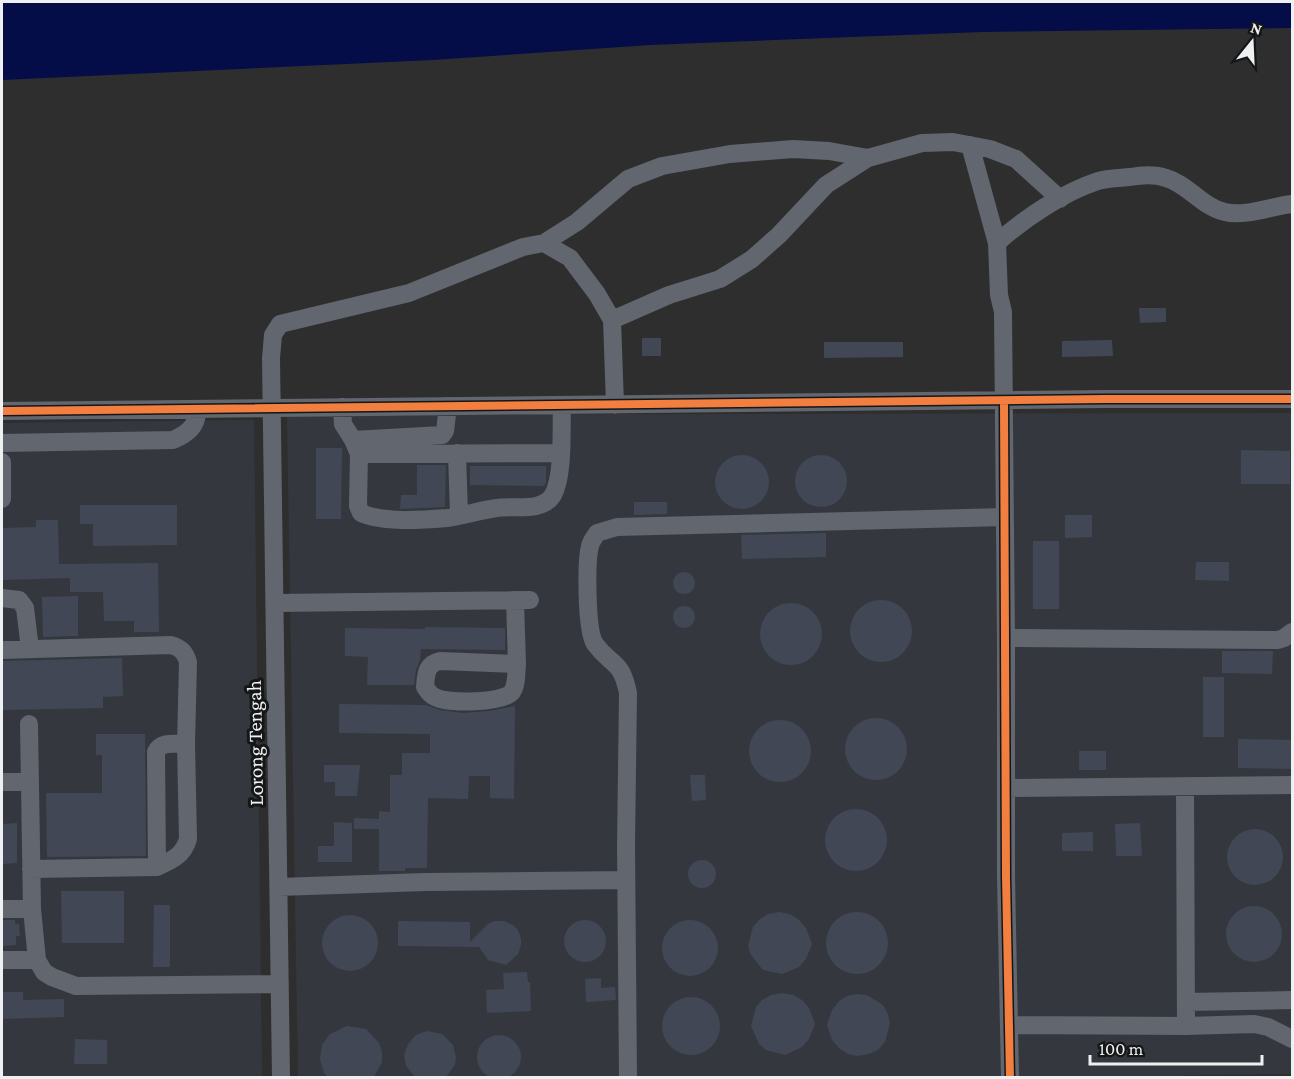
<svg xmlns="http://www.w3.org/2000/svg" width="1294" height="1079" viewBox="0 0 1294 1079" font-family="'Crimson Pro',serif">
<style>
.built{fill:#34383e}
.water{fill:#040d48}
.building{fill:#414755}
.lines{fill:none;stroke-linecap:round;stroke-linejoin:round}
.minor{stroke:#61666f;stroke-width:18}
.cycleway-casing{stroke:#151617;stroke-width:11}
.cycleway{stroke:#f27e40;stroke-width:8}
.labels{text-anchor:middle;stroke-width:6;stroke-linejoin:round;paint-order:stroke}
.street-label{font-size:21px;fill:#eff0f2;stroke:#151617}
</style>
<rect width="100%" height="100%" fill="#2e2e2f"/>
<path class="built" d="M1292,413V1074L1192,1075L1146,1078L298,1077L287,415Z
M254,420L262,1077H2V423Z"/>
<path class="water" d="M2,2H1292V28L982,32L650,45L433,60L2,80Z"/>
<path class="building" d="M1139,308H1166V322L1140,323Z
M642,338H661V356H642Z
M1112,340L1113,356L1062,357V341Z
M824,342H903V357L824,358Z
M316,448H342L341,519H316Z
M1241,450L1290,451V484H1241Z
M795 481a26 26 0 1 1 52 0a26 26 0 1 1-52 0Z
M715 482a27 27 0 1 1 54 0a27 27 0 1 1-54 0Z
M417,465H446L445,507L400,509L401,495H417Z
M470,466H546V483L544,486L470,485Z
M634,502H667V514L634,515Z
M80,505H177V545L93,546V524H80Z
M1065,515H1092V537L1065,538Z
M36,520H58L59,564L158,563L159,632H134V621H104L103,592H70V578L2,580V528L36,527Z
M826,533V557L742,559L741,535Z
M1033,541H1059V609H1033Z
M1196,562H1229V581L1195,580Z
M673 583a11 11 0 1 1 22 0a11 11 0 1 1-22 0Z
M78,596V636L43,637L42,597Z
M850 631a31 31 0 1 1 62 0a31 31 0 1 1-62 0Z
M760 634a31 31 0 1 1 62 0a31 31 0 1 1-62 0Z
M673 617a11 11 0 1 1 22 0a11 11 0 1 1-22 0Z
M425,627L505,628V650L421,649L420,660L416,670L414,685H367L368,657L345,656V628L425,629Z
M1222,651H1273L1272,674L1222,673Z
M122,658L123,696L103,697V708L2,710V661Z
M1203,677H1224V737H1203Z
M339,704L426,705L440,710L463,713L489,711L515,706L514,799L490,798V776H469L468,799L428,798L427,868H405V871H379V829H354V818L379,819V811L390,812V775H402V753H430V734L339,733Z
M845 749a31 31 0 1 1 62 0a31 31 0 1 1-62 0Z
M749 751a31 31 0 1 1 62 0a31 31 0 1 1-62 0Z
M96,734H145L146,856L47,857L46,793H102V755H96Z
M1238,739L1293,740V769L1238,768Z
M1079,751H1106V770H1079Z
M324,765H360L357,796H335V782H324Z
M690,775H705L706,800L692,801Z
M825 840a31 31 0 1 1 62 0a31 31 0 1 1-62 0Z
M334,822L352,823V862H318V846H334Z
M17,823V863L2,864V824Z
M1140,823L1142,856H1116L1115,824Z
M1227 857a28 28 0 1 1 56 0a28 28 0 1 1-56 0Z
M1093,832V851H1062V833Z
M688 874a14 14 0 1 1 28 0a14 14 0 1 1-28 0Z
M61,891H124V943H62Z
M154,905H170V967H153Z
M1226 934a28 28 0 1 1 56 0a28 28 0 1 1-56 0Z
M779,912L790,914L799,920L806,928L812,944L806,959L799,967L782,974L763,970L751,955L748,946L753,927L759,920L768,914Z
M826 943a31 31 0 1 1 62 0a31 31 0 1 1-62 0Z
M322 943a28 28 0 1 1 56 0a28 28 0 1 1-56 0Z
M564 941a21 21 0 1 1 42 0a21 21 0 1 1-42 0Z
M2,920H15V924H19L20,936H16V945L2,946Z
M662 948a28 28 0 1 1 56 0a28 28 0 1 1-56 0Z
M398,921L470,922V942L488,924L494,921H504L513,925L518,930L521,939V945L518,954L506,965L488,960L479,947L398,946Z
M527,972L528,982H530L531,1011L487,1013L486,990L504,989L503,973Z
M601,978V988L615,987L616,1000L586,1002L585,979Z
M2,992H23V1000L64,999V1017L2,1019Z
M782,993L793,995L802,1000L809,1008L815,1024L809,1039L802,1047L785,1055L766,1050L759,1044L751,1026L756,1007L762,1000L771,995Z
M857,994L867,995L883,1005L888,1014L890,1023L885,1042L878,1050L869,1054L858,1056L848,1054L839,1048L832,1040L827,1025L832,1010L839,1001L847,996Z
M662 1026a29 29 0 1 1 58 0a29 29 0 1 1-58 0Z
M347,1026L366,1029L379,1043L382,1052V1062L374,1077H328L324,1073L320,1059L322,1045L330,1034Z
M427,1031L442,1034L453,1045L456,1057L455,1065L446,1077H415L406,1066L404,1055L408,1044L416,1035Z
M477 1057a22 22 0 1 1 44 0a22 22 0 1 1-44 0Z
M75,1039L107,1040V1064H74Z"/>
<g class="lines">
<path class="minor" d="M970,145L997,243L999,295L1003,312L1006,638V877L1010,1078
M544,243L570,258L597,294L612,320L615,405
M997,243C1023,219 1064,192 1098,181C1108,178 1120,178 1130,177C1141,175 1155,174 1166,178C1188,184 1202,207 1225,212C1245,217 1272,206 1292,204
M612,320L669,295L720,279L752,259L779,235L826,185L868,158L922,143L953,142L990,149L1016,159L1060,199
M342,407L343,424L353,440L359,454L358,506L361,513C384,523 423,520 447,518C464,516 480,510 497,508C514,505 542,513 553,495C564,475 561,428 562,405
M2,411L1105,399H1292
M353,440L442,435L445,431L448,406
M2,443L173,440C187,434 198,426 197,409
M457,453L459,515
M359,454L561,453
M2,462V499
M2,598L19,600L25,608L30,649
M515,600L517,664
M276,603L530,600
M1006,638L1278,640L1284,638L1292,632
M2,650L171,645C181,648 185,652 188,662L186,744C175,744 161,741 156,752L157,867
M440,661L517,664C516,672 517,685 512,692C504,703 447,704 435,697C430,695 428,691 425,687C426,674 426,664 440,661Z
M29,724L32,909L37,960L44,972L52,977L76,986L280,984
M2,782H29
M1185,787L1186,1026
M1006,788L1292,785
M31,869L157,867C172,860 183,856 188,839L186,744
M279,887L425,882L626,880
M2,909H32
M2,960H37
M1186,1002L1292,1000
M1009,1025L1186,1026L1254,1024L1268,1027L1292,1039
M281,1078L271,358L273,335L280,324L409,293L523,247L544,243L577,222L628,179L662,166L730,154L793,149L829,151L868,158
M628,1078L626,845L628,693C621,659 612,667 595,644C586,631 586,561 590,546C591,541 595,537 597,533L617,527L1005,517"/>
<g class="cycleway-casing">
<path id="cycleway" d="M1004,401L1006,877L1010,1078
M2,411L1105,399H1292"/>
</g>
<use href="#cycleway" class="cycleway"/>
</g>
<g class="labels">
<g class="street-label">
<text transform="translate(255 743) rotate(-91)" y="7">Lorong Tengah</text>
</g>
</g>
<rect width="1294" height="1079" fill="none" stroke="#eff0f2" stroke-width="6"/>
<g transform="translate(1252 42) rotate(18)" stroke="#151617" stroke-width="4.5" paint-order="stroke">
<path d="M0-4.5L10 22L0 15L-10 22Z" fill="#eff0f2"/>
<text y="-9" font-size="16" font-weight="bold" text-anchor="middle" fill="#eff0f2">N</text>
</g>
<path d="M1090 1055v9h172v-9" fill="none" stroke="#eff0f2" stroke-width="3"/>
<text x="1099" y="1055" font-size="18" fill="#eff0f2" stroke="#151617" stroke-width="4.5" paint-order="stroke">100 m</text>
</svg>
